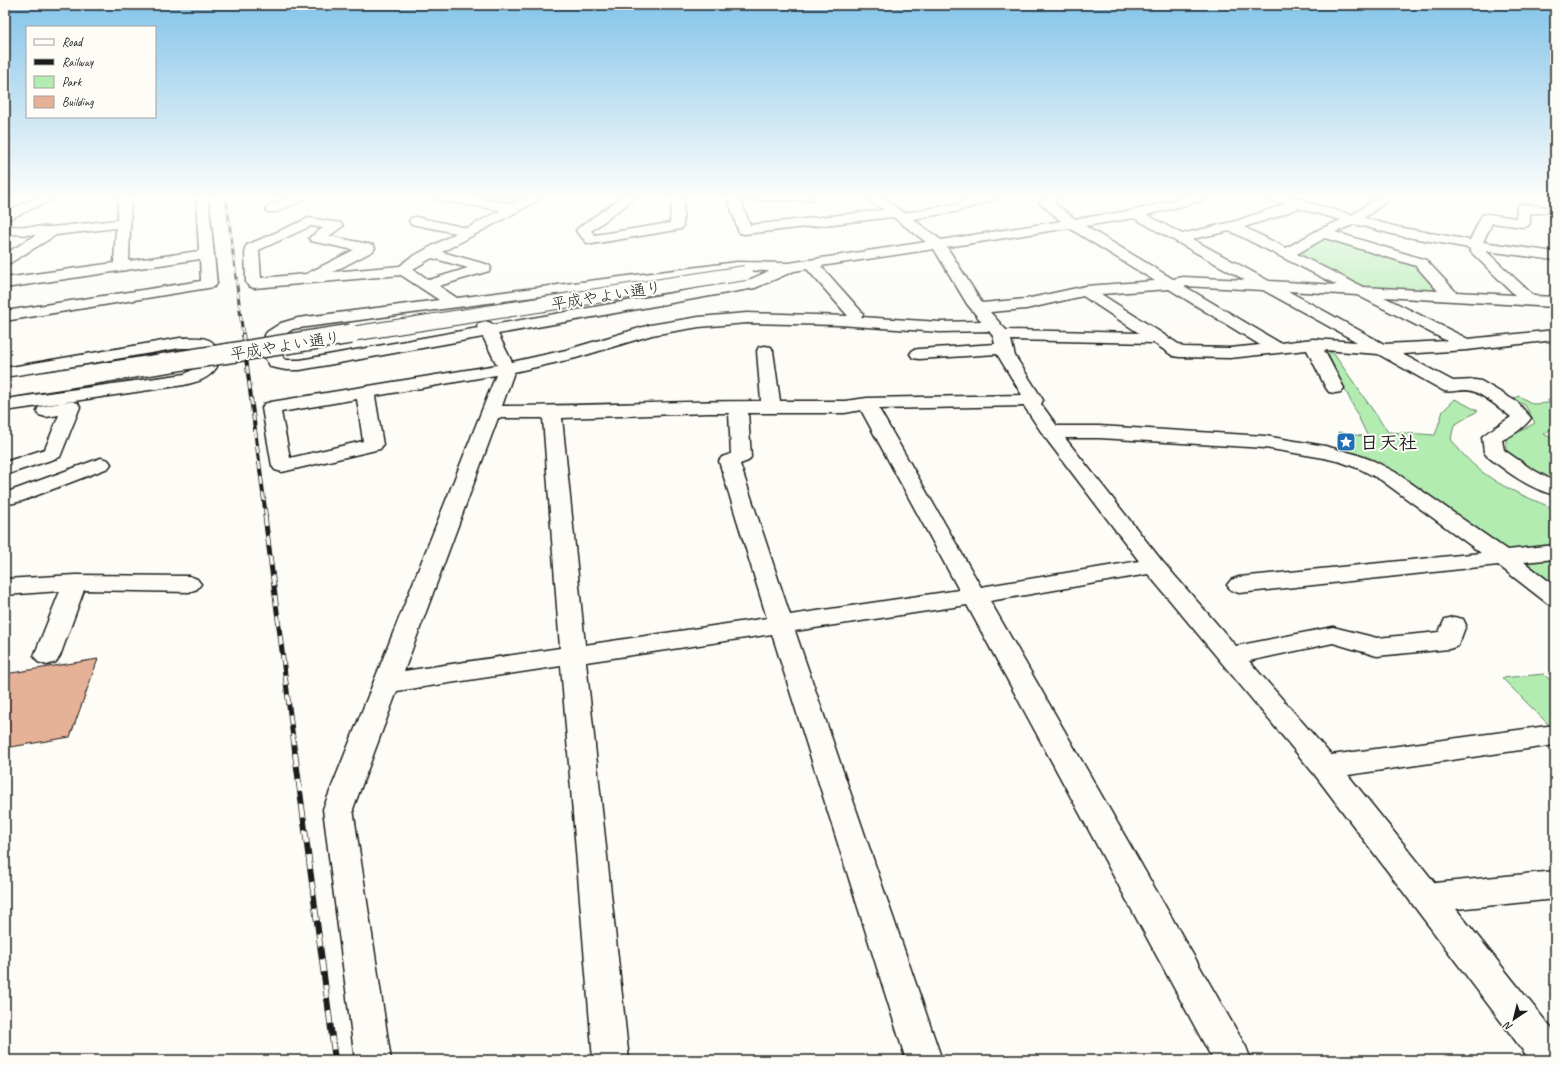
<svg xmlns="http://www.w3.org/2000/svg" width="1560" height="1065" viewBox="0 0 1560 1065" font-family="Caveat,'Klee One',sans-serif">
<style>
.green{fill:#b2ecb1;stroke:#678466}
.building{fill:#e5b197;stroke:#1c1c1c}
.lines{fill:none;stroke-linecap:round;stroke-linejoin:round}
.minor-casing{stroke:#1c1c1c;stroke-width:3}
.minor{fill:#fdfcf7;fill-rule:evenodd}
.rail-far3-casing{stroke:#1c1c1c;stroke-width:3}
.rail-far2-casing{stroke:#1c1c1c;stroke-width:4}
.rail-far1-casing{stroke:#1c1c1c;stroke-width:5}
.rail-casing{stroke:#1c1c1c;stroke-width:6}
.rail-far3{stroke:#fdfcf7;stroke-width:2;stroke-dasharray:6;stroke-linecap:butt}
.rail-far2{stroke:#fdfcf7;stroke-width:2.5;stroke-dasharray:8;stroke-linecap:butt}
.rail-far1{stroke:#fdfcf7;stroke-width:3.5;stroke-dasharray:10;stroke-linecap:butt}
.rail{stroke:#fdfcf7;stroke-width:4.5;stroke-dasharray:13;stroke-linecap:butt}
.minor-bridge-far1-casing{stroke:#1c1c1c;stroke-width:16;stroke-linecap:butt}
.minor-bridge-casing{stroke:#1c1c1c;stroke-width:22;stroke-linecap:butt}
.minor-bridge-far1{stroke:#fdfcf7;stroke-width:14}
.minor-bridge{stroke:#fdfcf7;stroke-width:19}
.labels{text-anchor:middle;stroke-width:4;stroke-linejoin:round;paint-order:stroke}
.far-street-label{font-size:16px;fill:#1c1c1c;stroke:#fdfcf7}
.poi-label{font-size:19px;font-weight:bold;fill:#1c1c1c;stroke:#fdfcf7;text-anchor:start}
</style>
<rect width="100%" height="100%" fill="#fdfcf7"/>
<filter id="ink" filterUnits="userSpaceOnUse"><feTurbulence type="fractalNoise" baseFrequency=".025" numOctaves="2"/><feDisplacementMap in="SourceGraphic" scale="8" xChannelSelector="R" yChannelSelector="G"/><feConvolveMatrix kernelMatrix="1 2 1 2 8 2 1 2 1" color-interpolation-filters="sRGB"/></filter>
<g filter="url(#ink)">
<path class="green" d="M478,196H514L524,198L512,204L472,199Z
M1325,238L1417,263L1444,293L1375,289L1356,285L1294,255Z
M1326,350L1334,354L1388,432L1435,435L1443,411L1455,399L1478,411L1454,425L1451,439C1479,479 1512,491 1555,509V586L1420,490L1376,462L1345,452L1338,432L1368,437Z
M1519,396L1533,404L1549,403L1548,400L1555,399V427L1543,434L1555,439V483L1532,472L1506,451V439L1535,423L1525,405L1512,399Z
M1544,674L1555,685V727H1551L1502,678Z"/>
<path class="building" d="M98,659L70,737L5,748V674Z"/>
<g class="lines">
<g class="minor-casing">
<path id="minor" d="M40,196H56L54,199L5,221V212Z
M119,196H131L129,261L199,251L196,196H208L217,284L214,287L5,321V311L201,281L200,259L5,288V278L114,263L116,228L56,235L10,263L5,264V254L36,235L5,234V226L52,227L117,220Z
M291,196H307L305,199L277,212H267L266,209L267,206Z
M432,196H462L512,204L528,196H543L541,199L442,252L489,265L491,268L489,271L439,286L457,298L737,262L789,263L926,242L893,217L745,234L740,233L738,230L727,196H739L750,225L884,210C880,207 863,198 862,196H881L904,213L957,204L980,196H998L996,199L959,211L913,219L941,240L1061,221L1039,202L1046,196H1060L1053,202L1075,219L1136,210L1190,196H1211L1209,199L1147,215L1182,234L1236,221L1285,204L1265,199L1263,196H1283L1295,199H1305L1306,202L1352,215L1380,196H1394L1364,218L1397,227L1470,240L1482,215L1487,214L1516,218L1517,208L1518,205L1523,204L1547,207L1548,210L1547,213H1530V223L1528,226L1523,227L1492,223L1483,242L1555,252V260L1486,251L1534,296L1555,297V307L1384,297L1468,339L1555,330V340L1467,350L1402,354L1453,381L1475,380L1481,381L1517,402L1531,418C1525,427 1512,436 1502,440L1504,450L1530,468L1555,482V495C1530,489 1507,472 1487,456L1484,452L1482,437C1485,433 1504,422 1511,417C1504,411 1481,393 1472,391C1463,388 1453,393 1444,391L1378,354L1324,350L1344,388L1341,392L1335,393L1329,392L1326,388L1307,350L1230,358L1179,357L1173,356L1154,343L1011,340L1015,356L1043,400L1041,404L1057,426H1099L1265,436L1325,446L1355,454L1374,461L1395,472L1507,550L1555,545V559L1524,562L1555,586V606L1547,603L1498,565L1239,593L1231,590L1227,585L1231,580L1239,577L1481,553L1381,480L1360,469L1341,462L1324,458L1265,448L1099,438H1065L1162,561L1236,646L1333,627L1377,638L1439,632L1445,619L1454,617L1463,619L1466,625L1458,646L1449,649L1377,656L1333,643L1249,661L1331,755L1555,725V745L1348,775L1435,883L1555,871V899L1456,909L1555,1033V1060H1530L1315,775L1148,574L990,601L1246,1047L1251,1060H1213L967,605L795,631L942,1060H906L772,634L586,662L629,1060H593L561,666L397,691L353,809L391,1060H355L323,809L496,375L375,396L383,445L380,449L282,472L275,470L272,466L262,408L264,404L271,402L497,365L483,337L300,370H286L271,367L265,358V335L267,332L281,323L298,318L439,300L401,275L254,288L249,286L246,283L245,248L247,245L309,218L341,223L343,226L329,236L373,245L375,248L373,251L333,272L400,266L408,259L456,233L411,224L409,221L411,218L416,217L467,228L501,210L438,200L434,199ZM1298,208L1341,220L1318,230L1286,248L1244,227L1276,217ZM1134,218L1245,280L1183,277L1173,279L1085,226ZM1355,224L1396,235L1469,248L1471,252L1515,295L1456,292L1426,260L1335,232ZM311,226L323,228L309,238L311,241L354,250L306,274L261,278L259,250ZM1069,228L1155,281L1086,286L1026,299L982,303L947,247ZM1230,231L1337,285L1269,281L1192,239ZM1325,238L1416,266L1438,291L1363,287L1297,254ZM934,249L967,304L981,321L940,322L861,317L863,314L861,311L821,266ZM432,258L468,268L429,280L413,269ZM807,269L848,316L747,313L699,317L650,325L566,350L512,362L498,334L755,288L794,271ZM737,270L769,271L751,279L493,325L491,323L485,321L479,323L477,326L478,328L300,360H286L283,358L281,337L293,329L299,328ZM1184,286L1263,290L1357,342L1313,339L1280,343ZM1169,289L1260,345L1230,348L1183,347L1101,294ZM1288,291L1357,295L1447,341L1384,344ZM1083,296L1139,333L1006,330L990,312L1026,309ZM747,323L839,325L940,332L989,331L993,336L995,344L919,349L913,350L910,354L913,358L919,359L997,354L1022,395L867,398L845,401H780L773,351L771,347L765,346L759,347L757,351L761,401C675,401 589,406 502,406L514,372L576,358L652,335L699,327ZM357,399L363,441L290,458L281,412ZM1024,406L1044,436L1139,561L981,587L879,409ZM861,410L959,590L790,615L740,464L748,461L751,457L748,413H845ZM708,413H729L731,454L722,457L719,461L767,618L585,645L562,418ZM498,418H543L560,648L404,671Z
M624,196H638L591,231L595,235L670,223L672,196H684L683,226L681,229L676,230L592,244L587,243L576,231L578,228Z
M741,196H815L813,199L809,200H747L743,199Z
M180,338C190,338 213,335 215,347C217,353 216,361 217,367C209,379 197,382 184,385L5,411V399L185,374L199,366V348H180L5,378V368Z
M71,401L78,403L80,407L60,457L5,475V462L45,449L59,415L46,417L39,415L37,411L39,407Z
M101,458L108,460L111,464L108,468L22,501L5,505V493Z
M75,575L189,576L197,579L201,584L197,589L189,592L84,590L60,656L56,662L47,665L38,662L34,656L60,591L5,595V579Z"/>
</g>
<use href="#minor" class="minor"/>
<g class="rail-far3-casing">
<path id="rail-far3" d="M226,196L243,335"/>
</g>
<g class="rail-far2-casing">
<path id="rail-far2" d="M243,334L266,517"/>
</g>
<g class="rail-far1-casing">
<path id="rail-far1" d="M265,516L295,754"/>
</g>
<g class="rail-casing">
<path id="rail" d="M295,753L335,1060"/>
</g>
<use href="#rail-far3" class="rail-far3"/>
<use href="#rail-far2" class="rail-far2"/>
<use href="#rail-far1" class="rail-far1"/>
<use href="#rail" class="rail"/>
<g class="minor-bridge-far1-casing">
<path id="minor-bridge-far1" d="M345,335L745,273"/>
</g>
<g class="minor-bridge-casing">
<path id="minor-bridge" d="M5,388L351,334"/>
</g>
<use href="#minor-bridge-far1" class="minor-bridge-far1"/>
<use href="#minor-bridge" class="minor-bridge"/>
</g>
</g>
<linearGradient id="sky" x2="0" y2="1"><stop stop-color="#84c4e9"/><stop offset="0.57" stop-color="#fefefb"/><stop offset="1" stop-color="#fefefb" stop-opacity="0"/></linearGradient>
<rect width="1560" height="345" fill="url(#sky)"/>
<defs>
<g id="sight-square" transform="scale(1)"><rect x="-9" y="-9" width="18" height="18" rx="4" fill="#1f6fb2" stroke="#fdfcf7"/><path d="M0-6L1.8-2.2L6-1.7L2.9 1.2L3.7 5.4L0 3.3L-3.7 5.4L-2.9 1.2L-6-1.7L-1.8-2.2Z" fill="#fff"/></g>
</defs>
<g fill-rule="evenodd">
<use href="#sight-square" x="1346" y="442"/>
</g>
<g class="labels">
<g class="far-street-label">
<text transform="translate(606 295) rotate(-9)" y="6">平成やよい通り</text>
<text transform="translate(285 345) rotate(-9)" y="6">平成やよい通り</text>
</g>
<g class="poi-label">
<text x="1360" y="449">日天社</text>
</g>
</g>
<rect width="1560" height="1065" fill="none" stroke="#fdfcf7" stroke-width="20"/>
<rect x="10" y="10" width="1540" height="1045" fill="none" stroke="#1c1c1c" stroke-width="1.5" filter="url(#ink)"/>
<rect x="26" y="26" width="130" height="92" fill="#fdfcf7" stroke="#a3a29f"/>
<rect x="34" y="39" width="20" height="6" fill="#fdfcf7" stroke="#a3a29f"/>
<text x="62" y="46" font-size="12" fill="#1c1c1c">Road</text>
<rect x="34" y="59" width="20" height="6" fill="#1c1c1c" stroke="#a3a29f"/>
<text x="62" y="66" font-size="12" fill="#1c1c1c">Railway</text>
<rect x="34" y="76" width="20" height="12" fill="#b2ecb1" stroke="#a3a29f"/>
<text x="62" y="86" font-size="12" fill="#1c1c1c">Park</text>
<rect x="34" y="96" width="20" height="12" fill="#e5b197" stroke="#a3a29f"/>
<text x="62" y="106" font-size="12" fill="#1c1c1c">Building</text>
<g transform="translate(1514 1019) rotate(215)" stroke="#fdfcf7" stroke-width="3" paint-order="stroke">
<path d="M0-3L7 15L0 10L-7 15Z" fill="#1c1c1c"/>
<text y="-6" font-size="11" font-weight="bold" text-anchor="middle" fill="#1c1c1c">N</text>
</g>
</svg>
